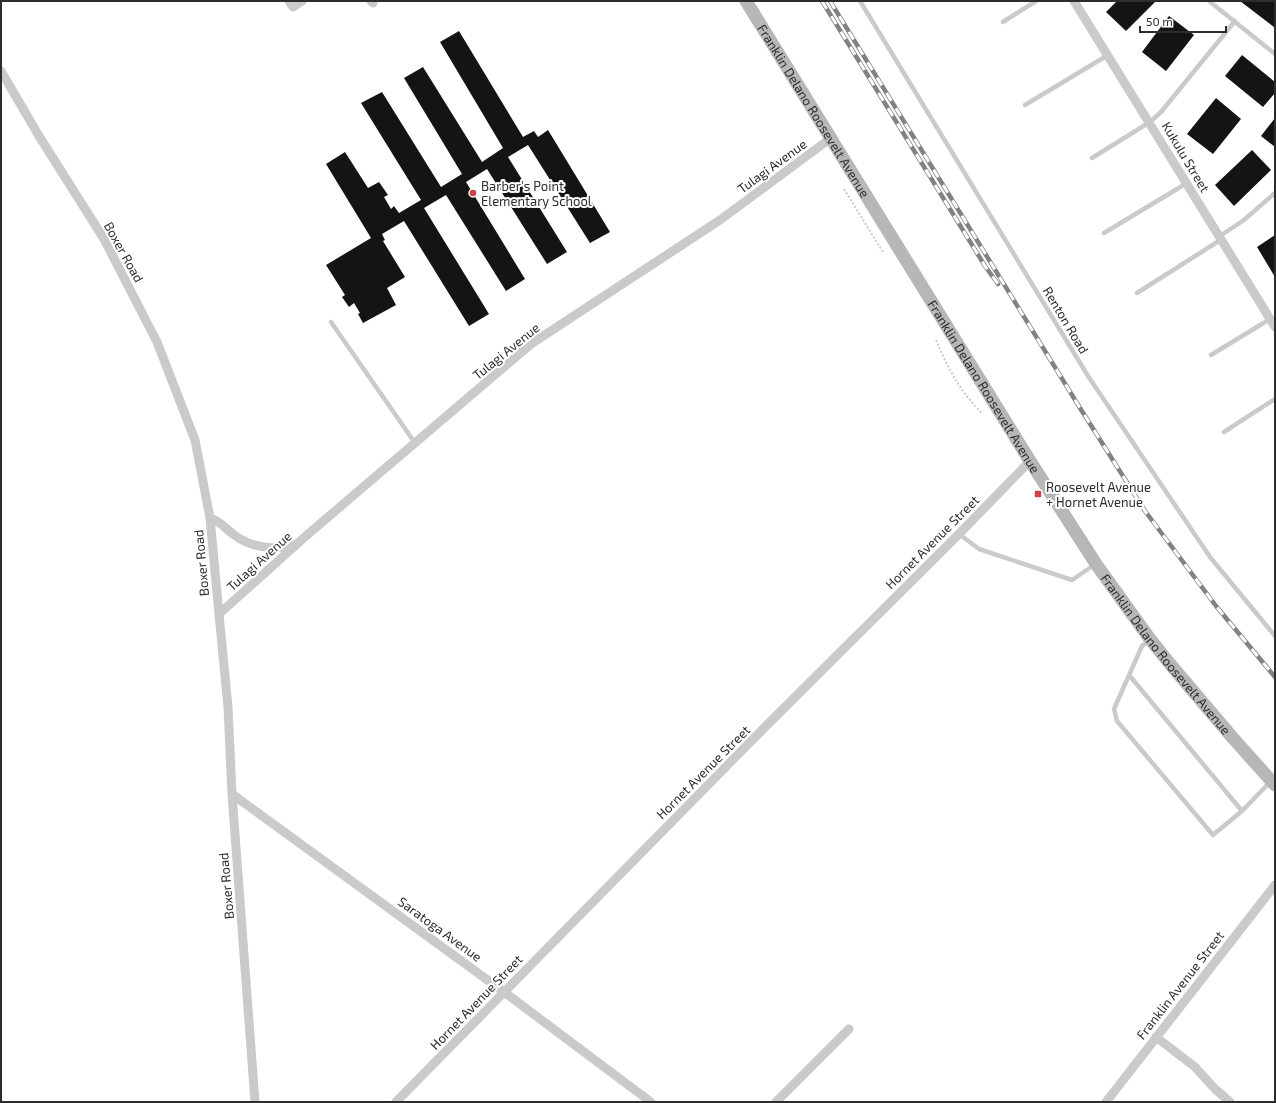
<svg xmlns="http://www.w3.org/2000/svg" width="1276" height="1103" viewBox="0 0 1276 1103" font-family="'Exo 2',sans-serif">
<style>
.building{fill:#141414}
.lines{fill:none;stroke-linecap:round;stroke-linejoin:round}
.path{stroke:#cacaca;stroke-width:2;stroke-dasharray:2 2;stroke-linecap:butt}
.lane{stroke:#cacaca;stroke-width:4.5}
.street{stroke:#cacaca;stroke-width:9}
.secondary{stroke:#b7b7b7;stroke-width:13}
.rail-casing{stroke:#828282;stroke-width:4.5}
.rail{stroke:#fff;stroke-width:3;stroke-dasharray:9;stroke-linecap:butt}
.poi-dot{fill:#d04246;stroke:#fff;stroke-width:1.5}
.labels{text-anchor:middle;stroke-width:4;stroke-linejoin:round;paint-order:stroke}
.street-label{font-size:13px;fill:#2d2d2d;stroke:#fff}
.poi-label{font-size:13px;fill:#2d2d2d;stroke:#fff;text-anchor:start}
</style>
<rect width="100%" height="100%" fill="#fff"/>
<path class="building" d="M1117,1H1156L1126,31L1106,12Z
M1240,1H1275V26L1274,27Z
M1169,16L1194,35L1166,71L1142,52Z
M459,31L523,137L534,131L538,137L548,130L610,232L590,243L528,145L508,157L567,252L547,264L487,169L466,182L525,279L506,291L446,195L424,208L489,314L469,326L404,221L382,234L385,240L383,241L405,277L387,288L396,305L363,323L358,314L360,313L354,303L349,307L342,297L345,295L326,265L371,238L326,164L345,152L368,188L379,182L388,195L384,197L391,209L394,206L399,213L421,200L361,103L382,92L441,187L462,174L404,78L423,67L482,162L503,148L440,42Z
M1242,55L1275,82V93L1263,107L1225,76Z
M1216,98L1241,119L1213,154L1187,134Z
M1275,118V147L1261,136Z
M1252,150L1271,170L1234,206L1215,185Z
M1275,235V277L1257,247Z"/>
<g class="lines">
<path class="path" d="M844,189L883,252
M936,340C947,367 961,393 982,413"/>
<path class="lane" d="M860,1L1088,376L1210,557L1275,636
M1209,1L1275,54
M1003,22L1036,1
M1025,105L1108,55
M1092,158L1150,122L1161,112L1235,21
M1104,233L1187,183
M1220,236L1244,220L1275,193
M1137,293L1222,239
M331,322L415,443
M1211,355L1270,319
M1224,432L1275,399
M959,534L979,549L1072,580L1094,565
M1149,640L1142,646L1114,709L1117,721L1213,835L1242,811L1271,781
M1129,675L1242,811"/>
<path class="street" d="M289,1L293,7L302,1
M371,1L373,3
M1074,1L1275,327
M1,71L39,136L104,239L157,342L195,440L210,518L219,614L228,707L232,794L255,1102
M210,518C222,522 223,527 233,534C251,548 275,551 296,544
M219,614L307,535L531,344L720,220L831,138
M232,794L504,992L651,1102
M1156,1037L1195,1067L1215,1089L1230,1102
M396,1102L766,726L959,534L1030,461
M776,1102L849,1029
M1106,1102L1275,885"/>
<path class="secondary" id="s1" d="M746,1L1030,461L1096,564L1150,639L1170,664L1232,737L1275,785"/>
<g class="rail-casing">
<path id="rail" d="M822,1L985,266L998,284
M830,1L1080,408L1145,511L1216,606L1275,677"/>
</g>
<use href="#rail" class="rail"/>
</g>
<g class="poi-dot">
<circle cx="473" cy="193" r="4"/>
<rect x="1034" y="490" width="8" height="8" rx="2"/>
</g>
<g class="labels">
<g class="street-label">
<text dy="5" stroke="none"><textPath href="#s1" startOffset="129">Franklin Delano Roosevelt Avenue</textPath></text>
<text transform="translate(1186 157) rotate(59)" y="5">Kukulu Street</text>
<text transform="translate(772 166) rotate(-36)" y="5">Tulagi Avenue</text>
<text transform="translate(124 252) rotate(61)" y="5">Boxer Road</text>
<text transform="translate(1066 320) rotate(59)" y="5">Renton Road</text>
<text transform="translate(506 351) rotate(-39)" y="5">Tulagi Avenue</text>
<text dy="5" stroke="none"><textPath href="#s1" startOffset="453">Franklin Delano Roosevelt Avenue</textPath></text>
<text transform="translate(932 542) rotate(-45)" y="5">Hornet Avenue Street</text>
<text transform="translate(259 561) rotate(-42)" y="5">Tulagi Avenue</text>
<text transform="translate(201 563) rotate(-95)" y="5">Boxer Road</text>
<text dy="5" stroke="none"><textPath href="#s1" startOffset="777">Franklin Delano Roosevelt Avenue</textPath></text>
<text transform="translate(703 772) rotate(-45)" y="5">Hornet Avenue Street</text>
<text transform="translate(226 886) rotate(-95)" y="5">Boxer Road</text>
<text transform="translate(440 929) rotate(36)" y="5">Saratoga Avenue</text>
<text transform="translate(1180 985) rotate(-52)" y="5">Franklin Avenue Street</text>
<text transform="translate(476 1002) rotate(-46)" y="5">Hornet Avenue Street</text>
</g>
<g class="poi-label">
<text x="481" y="191">Barber's Point<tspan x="481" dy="15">Elementary School</tspan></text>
<text x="1046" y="492">Roosevelt Avenue<tspan x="1046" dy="15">+ Hornet Avenue</tspan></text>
</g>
</g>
<rect width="1276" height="1103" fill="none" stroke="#2d2d2d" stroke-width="4"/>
<path d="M1140 26v6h86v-6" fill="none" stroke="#2d2d2d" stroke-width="2"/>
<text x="1146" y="26" font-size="12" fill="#2d2d2d" stroke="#ffffff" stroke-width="3" paint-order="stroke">50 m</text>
</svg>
